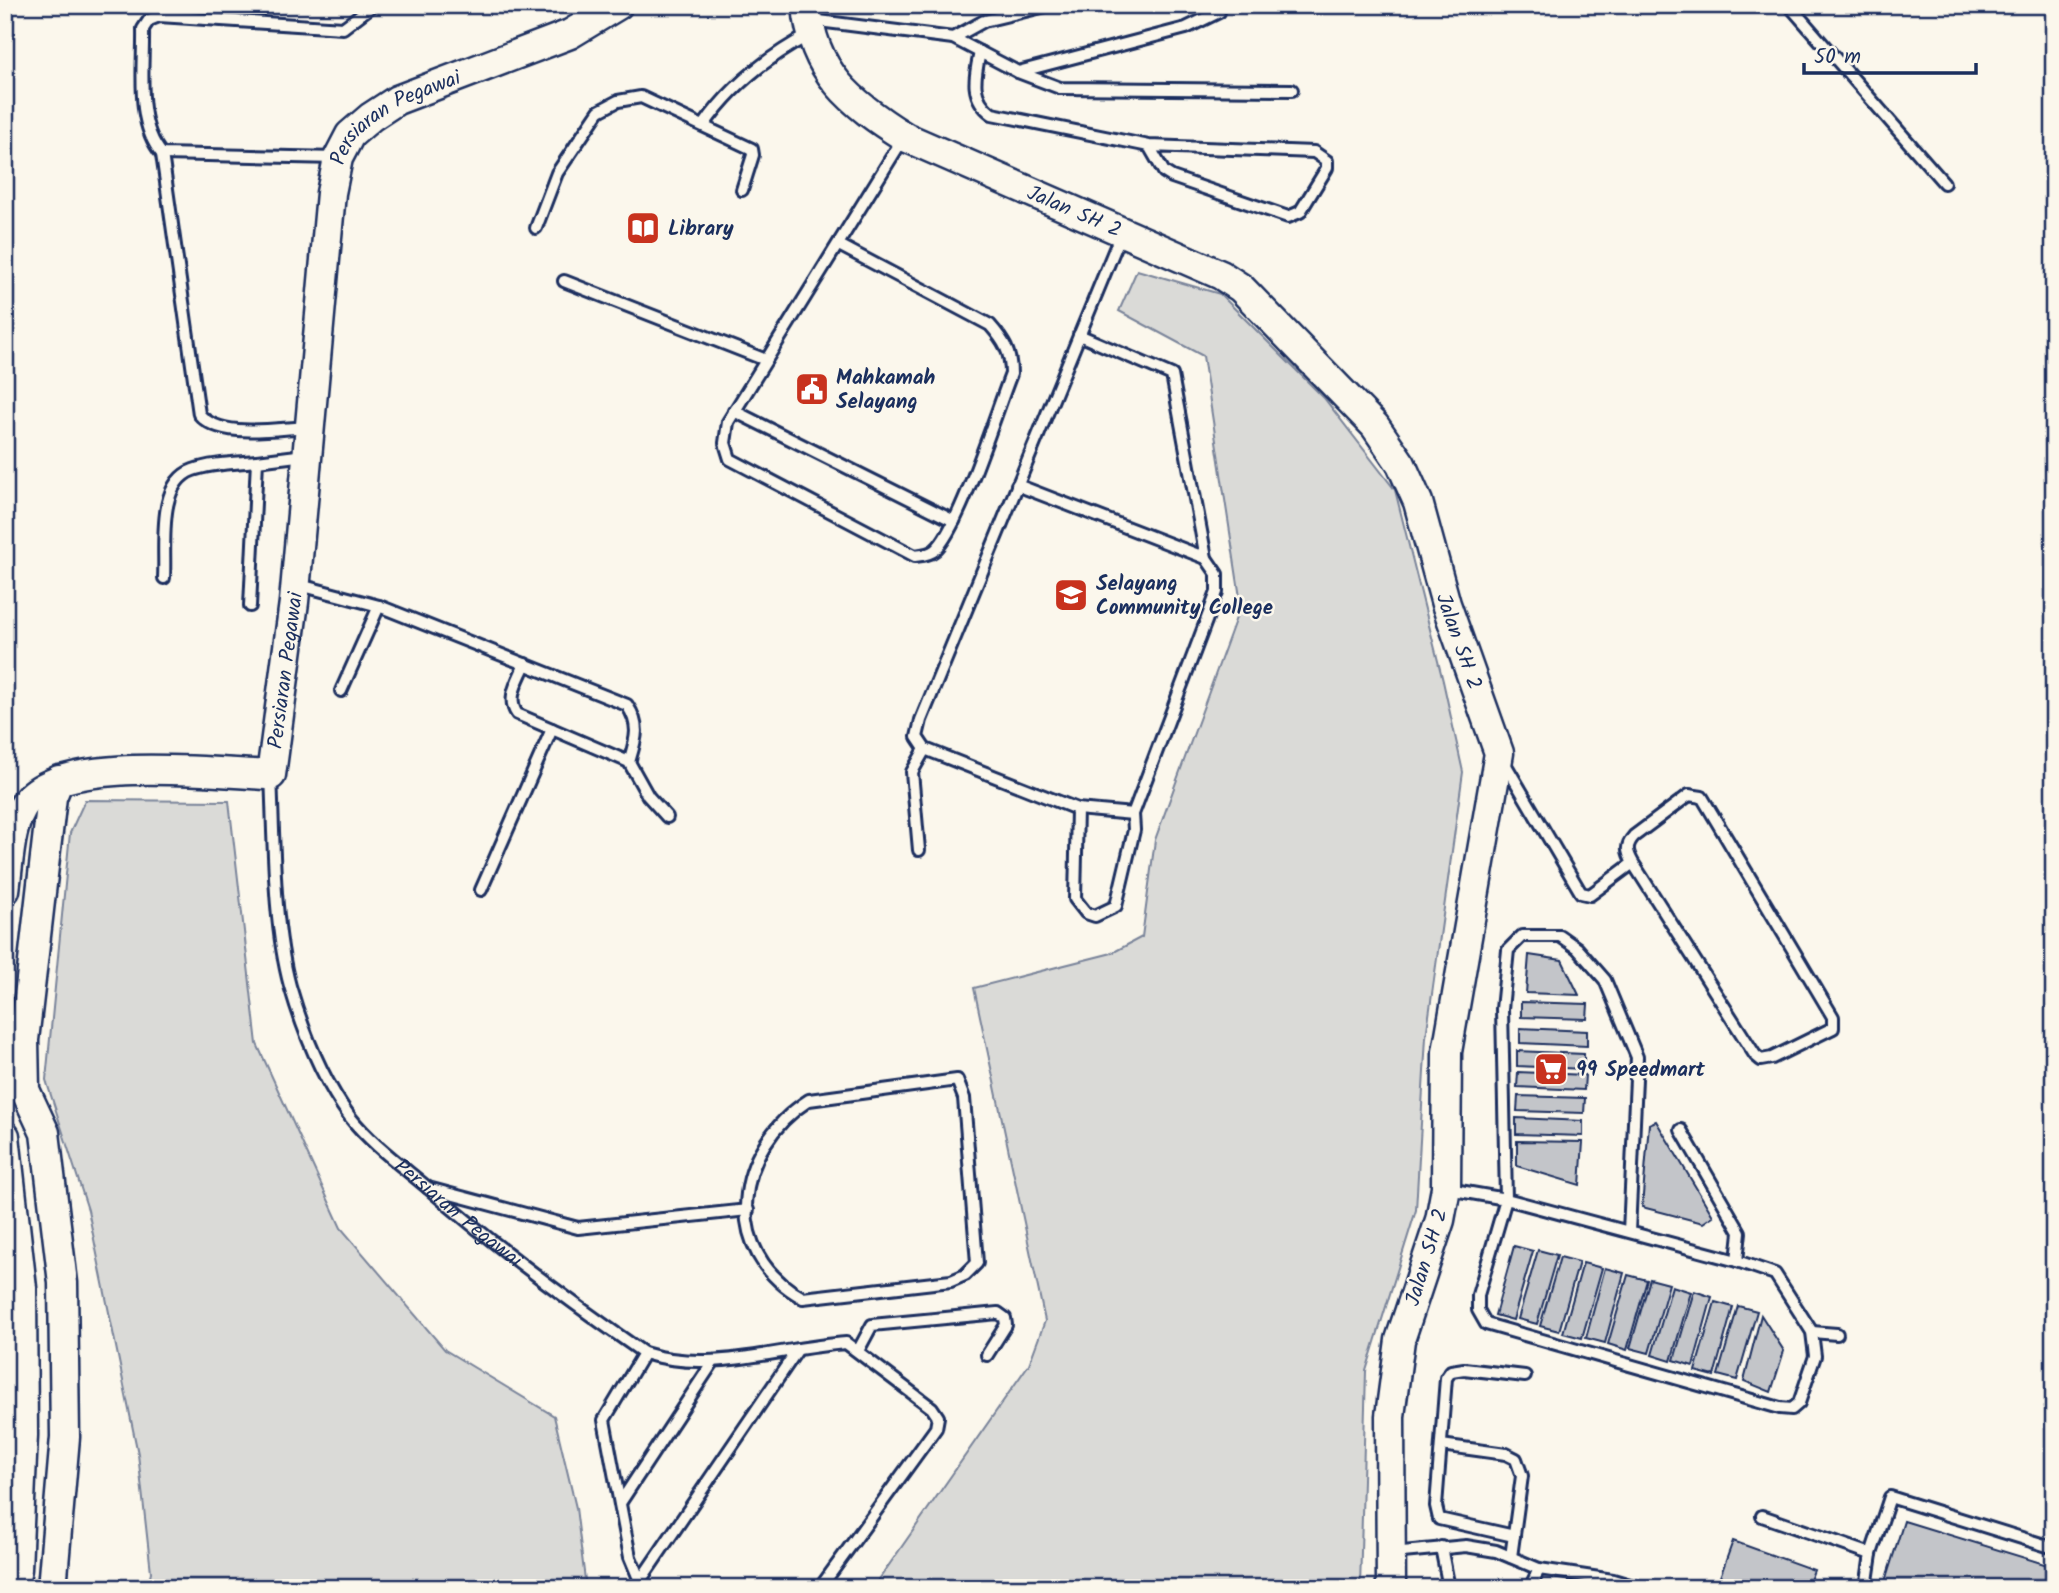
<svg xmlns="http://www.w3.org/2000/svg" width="2059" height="1593" viewBox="0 0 2059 1593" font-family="Kalam,sans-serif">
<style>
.green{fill:#dadad7;stroke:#7a849a;stroke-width:2}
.building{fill:#c3c5c9;stroke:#1b2f5e;stroke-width:2}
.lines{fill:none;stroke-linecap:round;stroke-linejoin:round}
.service-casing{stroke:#1b2f5e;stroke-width:16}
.tertiary-casing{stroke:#1b2f5e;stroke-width:33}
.service{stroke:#fbf7ec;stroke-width:10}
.tertiary{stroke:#fbf7ec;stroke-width:28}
.labels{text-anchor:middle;stroke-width:5;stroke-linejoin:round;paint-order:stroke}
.street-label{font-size:21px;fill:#1b2f5e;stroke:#fbf7ec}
.poi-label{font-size:21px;font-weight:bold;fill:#1b2f5e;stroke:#fbf7ec;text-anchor:start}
</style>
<rect width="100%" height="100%" fill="#fbf7ec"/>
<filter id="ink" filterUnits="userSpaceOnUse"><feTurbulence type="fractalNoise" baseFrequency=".0143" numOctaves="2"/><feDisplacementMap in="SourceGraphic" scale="14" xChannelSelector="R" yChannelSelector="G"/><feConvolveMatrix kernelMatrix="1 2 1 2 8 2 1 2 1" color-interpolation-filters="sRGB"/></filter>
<g filter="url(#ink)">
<path class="green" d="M1137,270L1220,294L1324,398L1395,490L1443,681L1463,772L1426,1037L1416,1210L1366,1371L1360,1588H873L1029,1364L1045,1321L974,988L1112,953L1142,937L1155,840L1241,604L1203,356L1119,311Z
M85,800L229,801L257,1044L341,1228L445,1350L554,1416L576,1508L586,1588H147L151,1572L138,1454L88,1210L46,1080L70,833Z"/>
<path class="building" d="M1529,955L1562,960L1579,995L1526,993Z
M1521,1002L1588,1004L1587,1019L1521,1017Z
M1520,1028L1587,1031V1046L1520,1043Z
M1517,1051L1584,1054V1069L1517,1066Z
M1518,1072L1585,1075L1584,1090L1517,1087Z
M1518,1096L1585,1098L1584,1113L1517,1111Z
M1516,1118L1583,1121V1136L1516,1134Z
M1656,1121L1713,1216L1703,1223L1642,1207L1649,1124Z
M1517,1141L1583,1142L1580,1185L1517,1166Z
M1514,1246L1533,1251L1513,1320L1495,1315Z
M1538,1250L1557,1255L1537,1324L1518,1319Z
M1560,1257L1579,1262L1559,1331L1540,1326Z
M1583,1263L1602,1268L1582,1338L1563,1333Z
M1605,1268L1624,1273L1605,1343L1586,1338Z
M1628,1275L1647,1280L1627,1350L1608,1344Z
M1650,1279L1669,1284L1649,1353L1630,1348Z
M1672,1286L1691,1292L1671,1361L1652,1355Z
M1694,1291L1712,1297L1693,1366L1674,1360Z
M1715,1302L1733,1307L1714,1376L1695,1371Z
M1738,1306L1757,1311L1737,1380L1718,1375Z
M1761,1315L1784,1351L1771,1392L1744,1381Z
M1904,1521L2054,1567V1588H1883Z
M1733,1541L1814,1570L1807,1588H1716Z"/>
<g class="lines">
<g class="service-casing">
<g id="service">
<path d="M1789,5L1944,183"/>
<path d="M811,20L953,38L1018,72L1186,28L1219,12V5"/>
<path d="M953,38L984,21L1050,5"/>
<path d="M980,52C975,76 969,97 992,114L1149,146L1314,152L1327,161V168L1300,212L1288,217L1172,177L1164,172L1149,146"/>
<path d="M1018,72L1060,88L1292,90"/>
<path d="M704,125C731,86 769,56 811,34"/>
<path d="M162,154L199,414C220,440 278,428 310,427"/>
<path d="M338,158L162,154C135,123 144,68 143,29L149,20L159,16L343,28L373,5"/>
<path d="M536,228L557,173L599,111L618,101L641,97L752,149L753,155L742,190"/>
<path d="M1121,234L921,720L917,737L925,749L1077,809L1133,814"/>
<path d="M839,245L990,325C1004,341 1011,352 1011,374C997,409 959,530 935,550C929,555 922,555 915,556L730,459L725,443L728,422L904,137"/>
<path d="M564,281L766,360"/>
<path d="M734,411L954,521"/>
<path d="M1017,485L1206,558"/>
<path d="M164,578C166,546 156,483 193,470C212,463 237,463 257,461"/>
<path d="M296,584L379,606L627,705C641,726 636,739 629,762"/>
<path d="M250,606L257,461L305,455"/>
<path d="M525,664C518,681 506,698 517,714L629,762L648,796L667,817"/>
<path d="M341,691L379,606"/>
<path d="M1504,762L1581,893L1590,895L1633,863C1627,852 1625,846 1634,836L1689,795L1702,797L1833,1017V1028L1772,1058L1761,1060L1755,1055L1633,863"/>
<path id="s1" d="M271,775C274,840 273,924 290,986C303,1031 322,1079 350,1117C371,1144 402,1166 428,1188C497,1248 569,1301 644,1353C711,1374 777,1348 846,1343L932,1408L938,1417L936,1428L820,1588"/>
<path d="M1077,809L1075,899L1086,913L1095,916L1116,906L1134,830L1133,814L1217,592V574L1206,558L1172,375L1079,335"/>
<path d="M919,850L912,772L925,749"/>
<path d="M481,890L552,729"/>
<path d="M957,1080L964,1098L977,1263L965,1275L951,1281L803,1298C719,1252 734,1148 809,1100Z"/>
<path d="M1681,1130L1740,1232L1737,1261"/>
<path d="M428,1188L578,1228L748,1210"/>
<path d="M1448,1189L1506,1199L1737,1261L1775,1274L1812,1332L1815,1356L1799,1403L1792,1409L1780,1408L1486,1324L1478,1310V1295L1506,1199L1502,1009L1508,950L1522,936H1560L1577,948L1605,980L1637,1057L1629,1232"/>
<path d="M1812,1332L1837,1334"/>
<path d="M858,1351L872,1325L998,1313L1005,1318L1006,1325L987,1355"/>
<path d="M644,1353L604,1420L630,1557L640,1581L647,1588"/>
<path d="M1441,1445L1506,1454L1516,1459L1522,1476L1511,1557"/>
<path d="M620,1503L713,1362"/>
<path d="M1762,1516L1871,1554"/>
<path d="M1514,1536L1439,1519L1436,1506L1446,1378L1451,1371L1464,1369L1525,1376"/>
<path d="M1441,1547L1449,1588"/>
<path d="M1392,1553L1466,1546L1496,1551L1539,1569L1613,1580L1640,1588"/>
<path d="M640,1581L798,1349"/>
<path d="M1530,1588L1539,1569"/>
<path d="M1866,1588L1871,1554L1890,1497L2054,1548"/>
</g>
</g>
<g class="tertiary-casing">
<g id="tertiary">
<path id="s2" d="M807,5C812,72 852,104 905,137L1221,275L1241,288L1375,426L1401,464L1418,502L1446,604L1499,753L1447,1052L1446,1188L1440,1220L1400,1340L1390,1416L1391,1588"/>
<path id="s3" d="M5,890C9,863 9,824 26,802C60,754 216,773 271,775L294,602L331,193L338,158L350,135L371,117L397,100L570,34L618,5"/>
<path d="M5,1136L22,1288L23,1435L17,1569L13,1588"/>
<path d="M52,1588L65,1437L63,1283L45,1133L25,1090L24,1040L52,797L59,780"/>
</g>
</g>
<use href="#service" class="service"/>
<use href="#tertiary" class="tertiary"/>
</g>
</g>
<defs>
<g id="library-square" transform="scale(1.75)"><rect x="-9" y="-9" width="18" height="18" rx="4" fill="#c8321e" stroke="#fbf7ec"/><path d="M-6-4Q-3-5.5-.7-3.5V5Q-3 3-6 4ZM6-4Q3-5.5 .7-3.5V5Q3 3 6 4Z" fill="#fff"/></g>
<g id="civic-square" transform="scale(1.75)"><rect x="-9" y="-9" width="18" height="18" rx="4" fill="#c8321e" stroke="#fbf7ec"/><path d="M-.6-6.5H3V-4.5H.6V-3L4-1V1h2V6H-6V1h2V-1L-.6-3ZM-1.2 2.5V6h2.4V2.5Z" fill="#fff"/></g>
<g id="university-square" transform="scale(1.75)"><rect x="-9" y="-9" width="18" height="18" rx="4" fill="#c8321e" stroke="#fbf7ec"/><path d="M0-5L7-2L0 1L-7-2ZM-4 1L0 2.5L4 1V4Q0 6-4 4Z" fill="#fff"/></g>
<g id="supermarket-square" transform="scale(1.75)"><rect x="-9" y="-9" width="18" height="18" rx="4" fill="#c8321e" stroke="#fbf7ec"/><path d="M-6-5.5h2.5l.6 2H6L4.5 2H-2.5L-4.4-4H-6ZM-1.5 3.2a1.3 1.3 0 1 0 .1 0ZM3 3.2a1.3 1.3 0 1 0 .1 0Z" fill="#fff"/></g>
</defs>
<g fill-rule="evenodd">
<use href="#library-square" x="643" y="228"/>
<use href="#civic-square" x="812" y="389"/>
<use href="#university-square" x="1071" y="595"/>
<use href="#supermarket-square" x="1551" y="1069"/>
</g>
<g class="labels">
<g class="street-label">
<text dy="7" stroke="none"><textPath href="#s3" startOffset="1038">Persiaran Pegawai</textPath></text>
<text dy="7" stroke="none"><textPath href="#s2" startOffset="357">Jalan SH 2</textPath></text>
<text dy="7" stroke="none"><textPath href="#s2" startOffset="966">Jalan SH 2</textPath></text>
<text dy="7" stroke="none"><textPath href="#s3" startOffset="450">Persiaran Pegawai</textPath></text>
<text dy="7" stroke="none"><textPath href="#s1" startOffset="502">Persiaran Pegawai</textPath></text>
<text transform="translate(1426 1257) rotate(-73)" y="7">Jalan SH 2</text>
</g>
<g class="poi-label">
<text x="668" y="235">Library</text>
<text x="836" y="384">Mahkamah<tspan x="836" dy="24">Selayang</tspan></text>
<text x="1096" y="590">Selayang<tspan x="1096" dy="24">Community College</tspan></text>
<text x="1576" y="1076">99 Speedmart</text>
</g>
</g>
<rect width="2059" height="1593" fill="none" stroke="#fbf7ec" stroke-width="28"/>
<rect x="14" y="14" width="2031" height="1565" fill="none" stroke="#1b2f5e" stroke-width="2.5" filter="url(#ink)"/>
<path d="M1804 63v10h172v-10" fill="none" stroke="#1b2f5e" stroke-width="3.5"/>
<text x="1814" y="63" font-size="21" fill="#1b2f5e" stroke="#fbf7ec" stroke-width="5" paint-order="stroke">50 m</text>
</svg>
